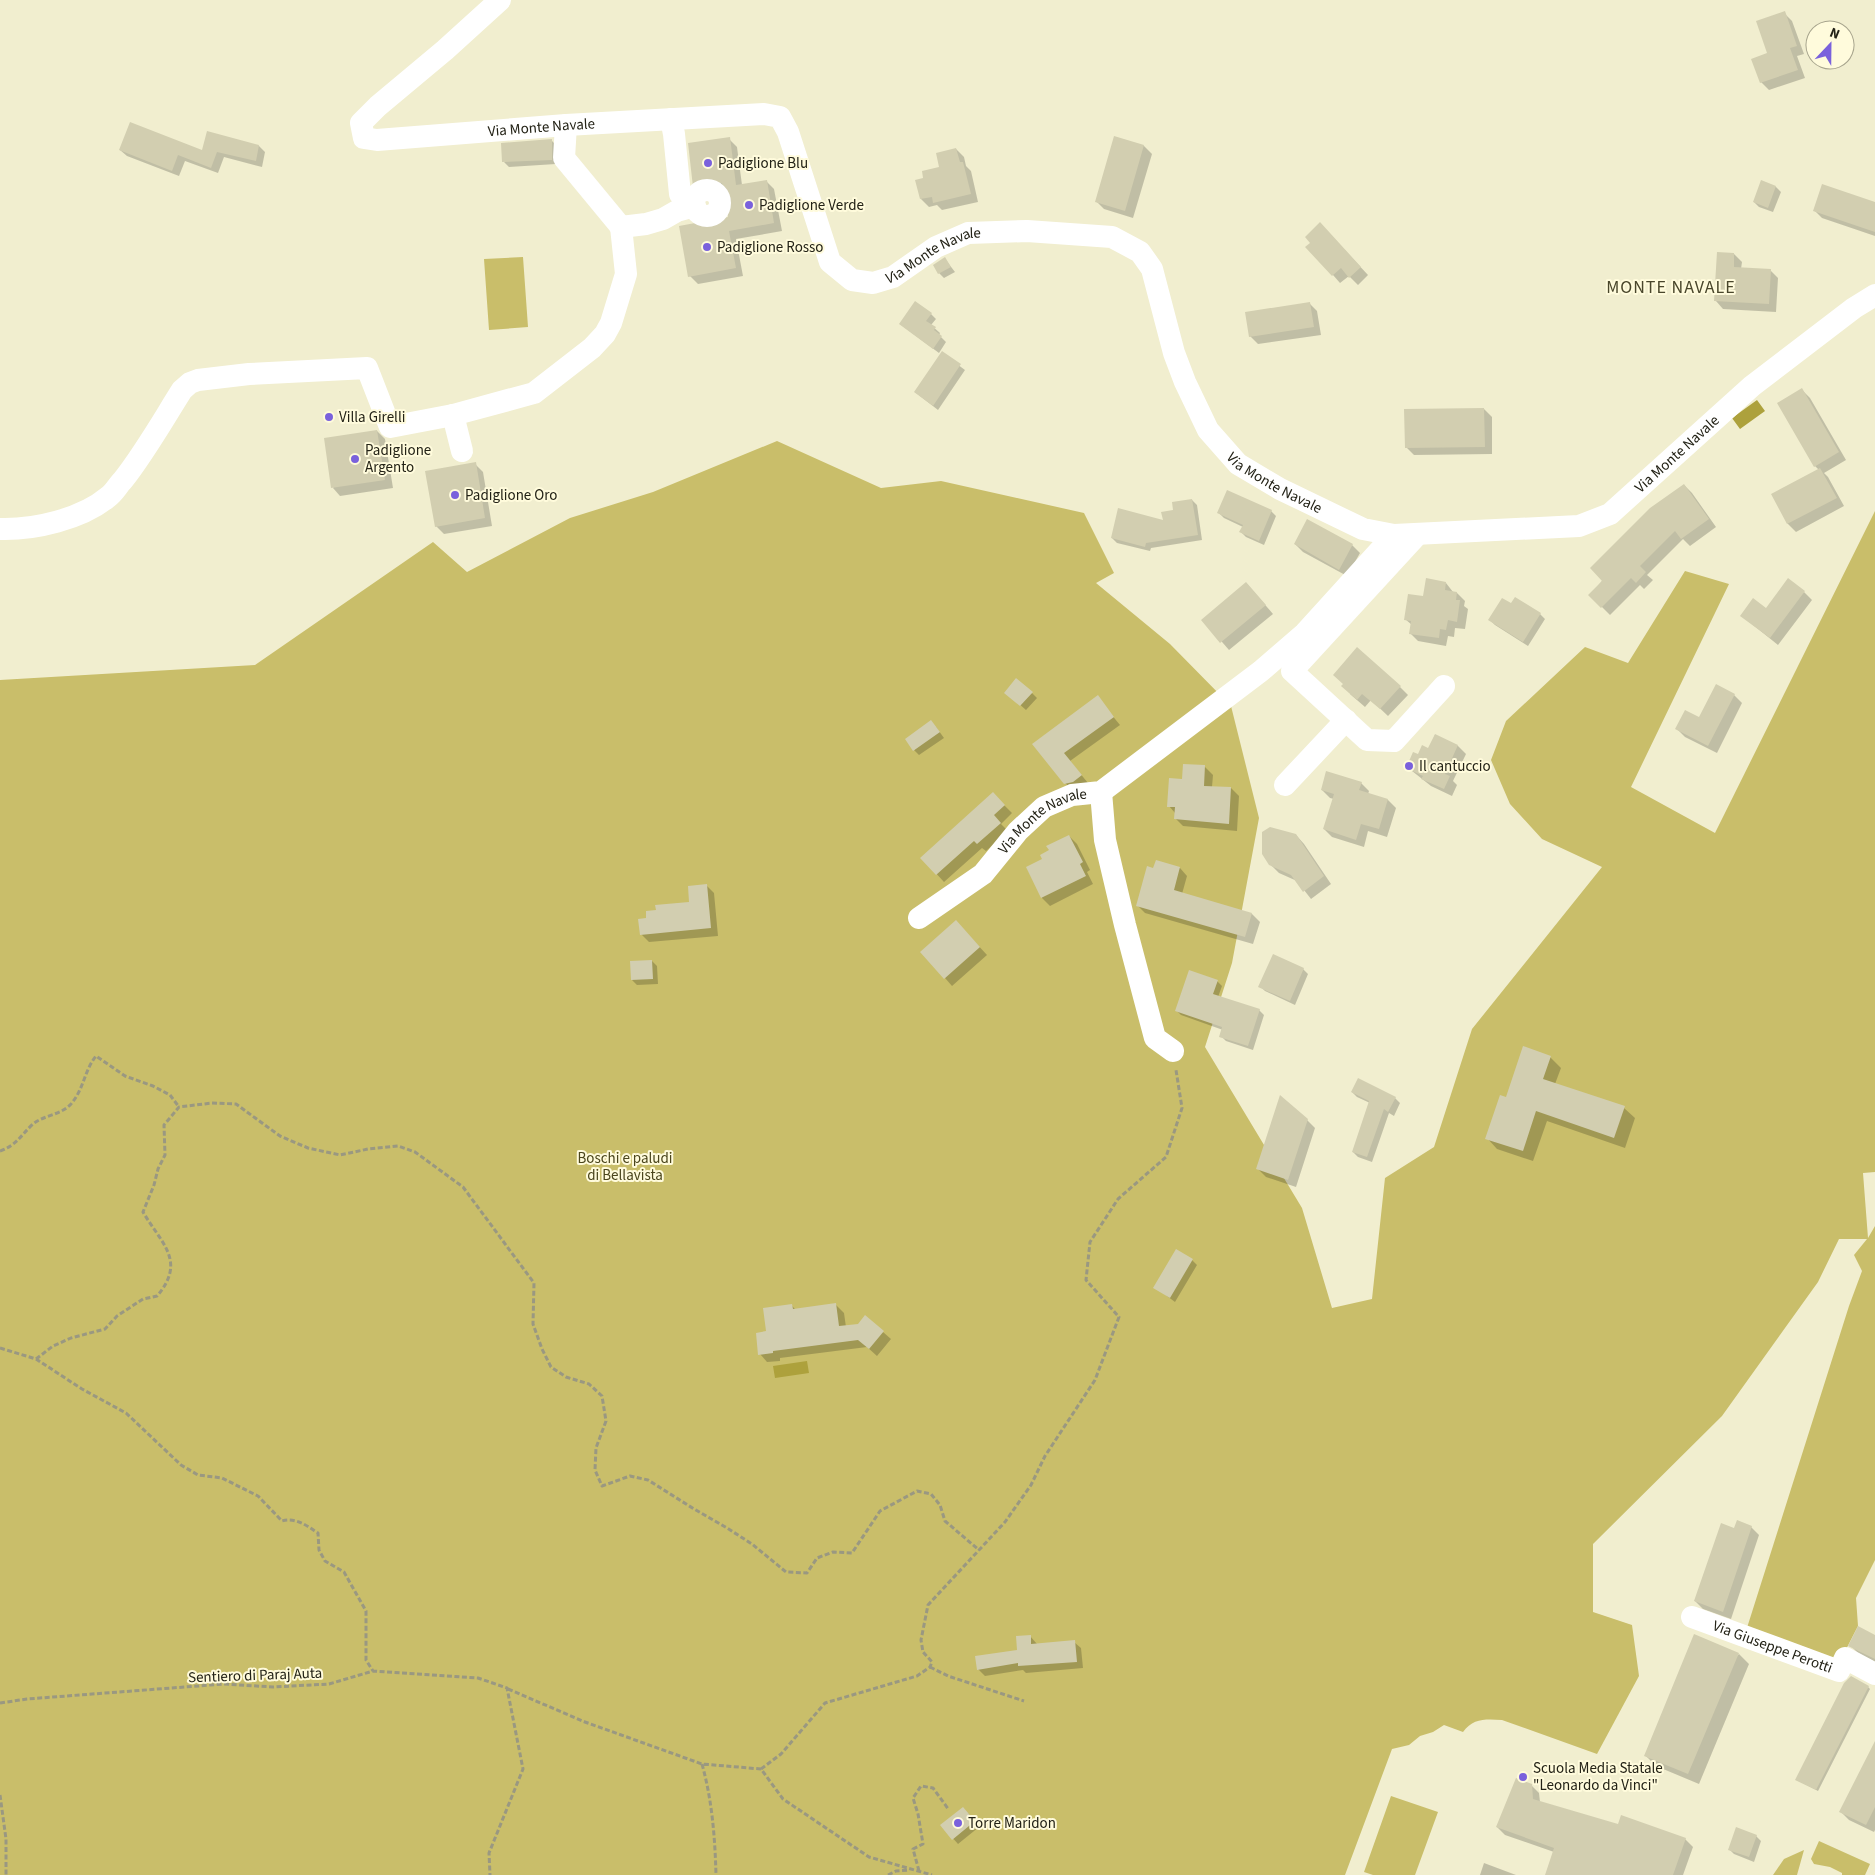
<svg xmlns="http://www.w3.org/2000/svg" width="1875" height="1875" viewBox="0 0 1875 1875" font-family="'Source Sans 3',sans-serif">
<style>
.green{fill:#c9be6a}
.water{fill:#ada13c}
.shadow{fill:#0003}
.building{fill:#d2ceb0}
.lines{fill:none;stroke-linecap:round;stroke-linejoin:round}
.path{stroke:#9a9881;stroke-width:3;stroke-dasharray:5 2.5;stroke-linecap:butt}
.minor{stroke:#fff;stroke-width:22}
.poi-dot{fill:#7a61dc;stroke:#fffbdc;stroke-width:2}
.labels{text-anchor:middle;stroke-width:4;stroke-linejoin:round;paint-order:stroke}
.street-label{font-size:15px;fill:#232216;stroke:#fffbdc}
.poi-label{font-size:15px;fill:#232216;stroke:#fffbdc;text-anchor:start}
.park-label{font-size:15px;fill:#4a451c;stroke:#fffbdc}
.quarter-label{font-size:18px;letter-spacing:1px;fill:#49462b;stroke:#fffbdc}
</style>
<rect width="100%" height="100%" fill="#f1eecf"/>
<path class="green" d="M523,257L528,327L489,330L484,259Z
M777,441L881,488L941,481L1084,513L1114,573L1096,583L1170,644L1231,706L1259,818L1232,963L1205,1047L1302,1208L1332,1308L1372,1299L1385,1178L1434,1147L1472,1029L1602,867L1542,839L1510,804L1491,760L1506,721L1585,647L1628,663L1685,571L1729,584L1631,787L1715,833L1875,511V1172L1863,1173L1868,1238L1875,1226V1560L1856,1598L1858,1626L1837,1667L1746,1631L1849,1306L1862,1271L1854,1255L1867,1239H1839L1818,1282L1722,1416L1593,1544V1612L1632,1625L1639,1676L1597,1754L1502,1720C1486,1719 1473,1718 1463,1732L1444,1725L1433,1732L1420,1736L1409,1745L1392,1749L1345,1875H0V680L255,665L433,542L467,572L570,518L653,492Z
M1391,1796L1438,1812L1415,1875H1373L1364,1872Z
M1819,1841L1870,1864L1865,1875H1842V1873L1830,1867L1814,1864L1811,1859Z
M1804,1850L1797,1875H1773L1784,1859Z"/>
<path class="water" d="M1757,400L1765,411L1740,429L1732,418Z
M807,1361L809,1373L775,1378L773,1366Z"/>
<path class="shadow" d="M1784,13L1792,21L1804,54L1797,56L1805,78L1769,90L1761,82L1769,54Z
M1115,137L1144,146L1152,154L1133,218L1104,209L1096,201Z
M729,139L737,147L742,185L766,181L774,189L782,231L736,239L743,276L698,284L690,276L730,218L725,191L702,195L694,187Z
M552,141L557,146L556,164L509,167L504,162Z
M259,146L265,152L262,167L224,157L218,173L185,161L179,176L127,156L120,150L203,151Z
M956,149L964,157L966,166L971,171L978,202L942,210L937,205L929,207L921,199L925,179L941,167Z
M1762,182L1776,187L1781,192L1773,212L1759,207L1754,202Z
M1875,203V236L1822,218L1814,210Z
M1328,232L1368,275L1358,285L1349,276L1340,283L1333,275Z
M1734,254L1742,262L1741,269L1770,270L1778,278L1776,312L1723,309L1716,301Z
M945,259L955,272L944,278L939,273Z
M1309,303L1317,311L1321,335L1258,344L1250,336Z
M931,314L936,319L931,325L940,333L939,335L946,342L939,353L900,324Z
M942,353L965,370L938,410L915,392Z
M1802,390L1810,398L1846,460L1824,473L1828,477L1844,506L1796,532L1788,524L1773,495L1819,470L1815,466Z
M1484,409L1492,417V454L1414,455L1406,447Z
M377,431L385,439L393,488L340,496L333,488Z
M475,464L483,472L492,526L444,534L436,526Z
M1684,485L1692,493L1716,527L1690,546L1683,539L1647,575L1653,580L1644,589L1640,585L1610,615L1590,595Z
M1192,500L1197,505L1202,540L1151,548L1150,551L1117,543L1112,538L1164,521L1175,511Z
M1271,511L1276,516L1264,545L1246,537L1241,532L1243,527L1224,518L1219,513Z
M1308,521L1352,545L1360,553L1347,576L1303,552L1295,544Z
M1246,583L1273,614L1229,650L1203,620Z
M1446,583L1453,592L1457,593L1465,601L1464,606L1468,609L1465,629L1455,628L1454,637L1448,636L1446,646L1418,641L1410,633L1412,625L1405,619L1424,598Z
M1804,592L1812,600L1778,645L1742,616L1766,609Z
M1511,605L1540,614L1545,619L1528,646L1495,625L1490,620Z
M1400,687L1408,695L1388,716L1371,700L1365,707L1350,694Z
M1032,693L1037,698L1026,710L1011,697Z
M1734,695L1742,703L1717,753L1685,737L1677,729L1700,718Z
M1097,697L1120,725L1070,761L1088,783L1072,791L1033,744Z
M936,727L944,738L919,755L914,750Z
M1435,735L1458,746L1466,754L1453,781L1457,785L1452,796L1431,786L1407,767L1418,755L1429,750Z
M1205,767L1213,775L1212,787L1231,788L1239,796L1237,831L1183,826L1175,818V813L1169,806L1184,780Z
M1361,783L1369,791L1368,794L1388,800L1396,808L1387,837L1368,831L1364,847L1332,837L1324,829L1334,799L1330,798L1322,790Z
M1001,802L1012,813L1001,824L1008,831L986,851L982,848L944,882L922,858Z
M1296,835L1304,844L1331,884L1311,899L1297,881L1279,873L1270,864Z
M1069,836L1077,844L1090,870L1087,872L1093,884L1050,906L1042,898L1027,868L1043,860L1050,851Z
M1180,868L1187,876L1182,894L1252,914L1260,922L1253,944L1145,913L1137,905L1154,870Z
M706,885L714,893L718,936L649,942L641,934L691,903Z
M963,929L987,955L952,986L945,978Z
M652,961L657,966L658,984L637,985L632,980Z
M1303,969L1308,974L1295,1005L1265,991L1260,986Z
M1217,981L1222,986L1218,997L1259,1010L1264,1015L1253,1050L1226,1041L1221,1036L1223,1030L1181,1015L1176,1010Z
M1550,1057L1561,1068L1555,1084L1624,1108L1635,1118L1625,1148L1547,1121L1533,1161L1497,1149L1487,1138L1506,1098Z
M1352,1092L1395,1098L1400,1103L1394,1116L1389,1113L1372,1162L1358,1157L1353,1152L1370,1103L1357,1097Z
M1307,1120L1315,1128L1296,1187L1266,1177L1258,1169Z
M1192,1260L1197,1265L1175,1302L1155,1287Z
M836,1305L844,1313L846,1327L883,1332L891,1339L877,1356L867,1347L780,1358V1361L767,1362L760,1354L768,1332L792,1306L796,1310Z
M1751,1527L1759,1535L1731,1619L1703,1609L1695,1601Z
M1030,1636L1037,1644L1074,1642L1081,1648L1083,1668L1026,1673L1023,1670L985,1676L978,1669L1018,1651Z
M1875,1636V1662L1858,1653L1850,1645Z
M1739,1654L1749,1664L1699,1784L1656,1766L1645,1755Z
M1868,1687L1870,1689L1818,1791L1799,1781Z
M1875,1744V1830L1874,1832L1849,1820L1841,1812Z
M1531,1785L1539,1793L1540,1802L1619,1826L1685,1839L1693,1847L1683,1875H1546L1554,1852L1505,1835L1497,1827Z
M968,1813L979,1827L958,1844L942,1826Z
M1756,1836L1761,1841L1754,1862L1734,1854L1729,1849Z
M1484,1863L1516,1875H1480Z"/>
<path class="building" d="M1785,11L1797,46L1790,48L1798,70L1760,83L1751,59L1767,53L1756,21Z
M130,122L202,150L207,131L259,145L256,161L217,152L211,168L178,155L172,171L119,150Z
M1114,136L1144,145L1125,211L1095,202Z
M730,137L736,185L767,180L774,223L729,231L736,268L688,277L679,226L728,217L722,183L693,187L688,143Z
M552,139V160L502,162L501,143Z
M956,148L960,162H963L971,194L933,203L932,197L920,199L915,180L923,178L922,171L939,167L936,153Z
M1761,180L1776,186L1768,208L1753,202Z
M1822,184L1875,202V232L1813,211Z
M1320,222L1361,267L1349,278L1341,268L1332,276L1305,247L1310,243L1305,237Z
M1717,252L1734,253V267L1771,269L1769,304L1714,301Z
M945,257L951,267L938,274L933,265Z
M915,301L932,313L926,321L936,327L934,330L942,336L933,349L899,324Z
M1310,302L1314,327L1249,337L1245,312Z
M942,351L961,364L933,406L914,392Z
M1802,388L1839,452L1814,467L1777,403Z
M1484,408L1485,447L1405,448L1404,409Z
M377,430L385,480L331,488L324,438Z
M476,462L485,518L435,527L425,471Z
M1820,468L1837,498L1787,524L1771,494Z
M1684,484L1709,519L1681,539L1675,531L1640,566L1646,572L1636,583L1631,578L1601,608L1588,595L1602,581L1590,568L1650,508Z
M1227,490L1272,510L1259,541L1239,532L1243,525L1217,513Z
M1192,499L1198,535L1146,543L1145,547L1111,538L1118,508L1163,520L1161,512L1173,510L1172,502Z
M1307,519L1353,544L1339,570L1294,544Z
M1426,578L1446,582L1445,590L1457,592L1456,600H1460L1457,622L1448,620L1446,630L1440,629L1439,638L1409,634L1411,621L1404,620L1408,594L1423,596Z
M1788,578L1805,591L1770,638L1740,616L1753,598L1766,608Z
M1246,582L1266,605L1220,643L1201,620Z
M1515,597L1541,613L1523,642L1488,620L1502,598L1511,603Z
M1357,647L1401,686L1380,709L1362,694L1357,700L1341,686L1343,684L1333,675Z
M1016,678L1033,692L1020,706L1004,693Z
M1716,684L1735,694L1708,746L1675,729L1685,710L1699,717Z
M1098,695L1114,717L1064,753L1082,775L1073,782L1064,784L1032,744Z
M931,720L940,732L913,751L905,739Z
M1435,734L1458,745L1445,774L1450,776L1444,789L1421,779L1423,776L1406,768L1413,752L1418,754L1422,745L1428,748Z
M1183,764L1205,765L1204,786L1231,787L1229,824L1174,819L1175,807H1167L1169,778L1182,779Z
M1326,771L1362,782L1359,790L1388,799L1379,829L1361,824L1356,840L1323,829L1334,794L1321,790Z
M993,792L1005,805L994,815L1001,823L977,844L974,841L936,875L920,858Z
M1270,827L1296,834L1324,876L1303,892L1291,875L1269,865L1262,854V832Z
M1069,835L1083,862L1080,864L1086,876L1041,898L1026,867L1042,859L1040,855L1049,850L1046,846Z
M1156,860L1180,867L1174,890L1252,913L1245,937L1136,906L1147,866L1153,868Z
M707,884L711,928L640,935L638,919L646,918V911L656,910L655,905L689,902L688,886Z
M956,920L980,947L944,979L920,952Z
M1273,954L1304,968L1290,1001L1258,987Z
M652,960L653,979L631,980L630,961Z
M1189,970L1218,980L1213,994L1260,1009L1248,1046L1219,1037L1222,1027L1175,1011Z
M1523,1046L1551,1056L1543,1079L1625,1106L1614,1138L1536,1111L1523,1151L1485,1139L1500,1095L1506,1097Z
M1358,1078L1396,1097L1388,1112L1384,1109L1367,1157L1352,1152L1369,1101L1351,1092Z
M1280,1095L1308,1119L1288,1180L1256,1169Z
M1176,1249L1193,1259L1170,1298L1153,1288Z
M836,1303L839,1326L858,1324L865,1315L884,1331L869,1349L858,1340L773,1351V1353L758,1355L756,1333L766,1331L763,1308L792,1304L793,1309Z
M1737,1520L1752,1526L1723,1612L1694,1601L1721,1523L1734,1528Z
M1858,1626L1875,1635V1659L1848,1646Z
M1694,1634L1739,1653L1688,1774L1644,1756Z
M1031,1635V1644L1075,1640L1077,1662L1018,1666V1663L977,1670L975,1656L1017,1650L1016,1636Z
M1851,1676L1869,1686L1816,1790L1795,1780L1844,1683Z
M1875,1741V1807L1866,1825L1839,1812Z
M1516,1778L1532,1784L1533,1799L1618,1824L1621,1815L1686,1838L1673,1875H1545L1554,1848L1496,1827Z
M963,1807L975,1821L952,1840L940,1825Z
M1736,1827L1757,1835L1749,1857L1728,1850Z"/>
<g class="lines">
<path class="path" d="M0,1151C17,1145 21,1135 33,1124C44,1115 61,1115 71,1104C84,1089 84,1071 96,1056L125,1076L153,1086L170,1095L179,1107
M0,1348L36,1359L82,1389L126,1413L181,1465L198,1475L222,1478L258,1496L282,1521C296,1517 307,1526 318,1533L319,1550L325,1561L344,1572L366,1611V1660L373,1671
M36,1359L53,1346L71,1338L105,1329L117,1316L143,1299L157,1296C187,1261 161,1243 143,1212L154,1185L158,1169L165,1155L164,1125L179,1107L212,1103L236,1104L280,1136L308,1148L340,1155L368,1149L398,1146L415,1152L463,1187L534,1283L533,1324L542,1349L551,1367L566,1377L589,1384L602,1396L606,1421L596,1448L595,1470L602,1486L630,1476L648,1480L694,1509L727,1528L752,1544L786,1572L807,1573L817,1558L833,1552L852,1553L880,1511L917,1491L931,1494L940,1505L945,1521L979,1550
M930,1667L948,1676L1024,1701
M508,1689L585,1722L702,1764L761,1769L783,1799L869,1857L932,1875
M0,1703L27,1699L224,1684L273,1687L329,1684L373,1671L478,1678L507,1688L523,1769L489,1853L490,1875
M702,1764C712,1800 715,1837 716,1875
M761,1769L781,1754L825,1703L917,1676L930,1667L932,1662L923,1652L921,1640L928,1605L1005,1522L1031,1485L1045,1456L1095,1380L1119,1317L1086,1280L1090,1242L1118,1199L1166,1157L1182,1108L1176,1070
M0,1795L6,1839V1875
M919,1871L913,1849L923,1844L918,1814L913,1798L921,1786L933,1788L949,1810
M888,1875L896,1871L909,1870"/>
<g class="minor">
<path id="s1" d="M500,0L445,50L378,106L361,123L364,138L377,140L566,125L764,114L780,117L788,132L830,262L852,280L873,283L893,277L936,247L968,233L1027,231L1112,237L1140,252L1152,269L1174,353L1185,382L1208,430L1238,464L1280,489L1363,529L1394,535L1579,526L1610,514L1752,386L1854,308L1875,295"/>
<path d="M566,125L564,158L621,227"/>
<circle cx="707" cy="203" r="13"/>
<path d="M453,415L462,451"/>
<path d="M0,529C34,530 82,519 108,497C114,493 118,485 123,480C145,452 163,420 182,390L190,383L198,380L249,374L367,368L390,427L453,415L534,393L592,348L605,334L611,323L626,274L621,227L646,224L663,219L677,211L695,206L680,194L674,134L671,119"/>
<path d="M1417,535L1292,671L1367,740L1394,741L1444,686"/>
<path d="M1285,785L1346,720"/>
<path d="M1101,792L1105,840L1125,925L1155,1038L1173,1051"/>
<path id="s2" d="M919,918L983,874L1018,831L1044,807L1072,795L1101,792L1261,671L1305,633L1394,535"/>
<path id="s3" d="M1692,1617L1839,1671L1845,1658L1875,1674"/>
</g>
</g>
<g class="poi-dot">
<circle cx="708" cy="163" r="5"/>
<circle cx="749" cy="205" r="5"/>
<circle cx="707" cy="247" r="5"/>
<circle cx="329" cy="417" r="5"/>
<circle cx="355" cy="459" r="5"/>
<circle cx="455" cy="495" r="5"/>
<circle cx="1409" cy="766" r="5"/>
<circle cx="1523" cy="1777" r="5"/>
<circle cx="958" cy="1823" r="5"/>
</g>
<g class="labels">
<g class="street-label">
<text dy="5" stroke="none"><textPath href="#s1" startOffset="379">Via Monte Navale</textPath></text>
<text dy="5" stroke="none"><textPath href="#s1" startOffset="889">Via Monte Navale</textPath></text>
<text dy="5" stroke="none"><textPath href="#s1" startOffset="1824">Via Monte Navale</textPath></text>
<text dy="5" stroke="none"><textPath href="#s1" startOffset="1384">Via Monte Navale</textPath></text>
<text dy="5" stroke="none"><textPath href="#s2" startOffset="160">Via Monte Navale</textPath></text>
<text dy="5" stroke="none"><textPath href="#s3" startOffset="86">Via Giuseppe Perotti</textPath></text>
<text transform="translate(255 1675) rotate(-2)" y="5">Sentiero di Paraj Auta</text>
</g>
<g class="poi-label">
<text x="718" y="168">Padiglione Blu</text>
<text x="759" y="210">Padiglione Verde</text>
<text x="717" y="252">Padiglione Rosso</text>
<text x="339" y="422">Villa Girelli</text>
<text x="365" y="455">Padiglione<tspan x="365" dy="17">Argento</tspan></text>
<text x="465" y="500">Padiglione Oro</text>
<text x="1419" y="771">Il cantuccio</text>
<text x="1533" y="1773">Scuola Media Statale<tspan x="1533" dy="17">"Leonardo da Vinci"</tspan></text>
<text x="968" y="1828">Torre Maridon</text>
</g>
<g class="park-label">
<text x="625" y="1163">Boschi e paludi<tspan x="625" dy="17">di Bellavista</tspan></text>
</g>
<g class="quarter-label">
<text x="1671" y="293">MONTE NAVALE</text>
</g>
</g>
<g transform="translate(1830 45) rotate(22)"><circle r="24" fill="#fffbdc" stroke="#a7a48d"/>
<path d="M0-4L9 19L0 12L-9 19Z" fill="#7a61dc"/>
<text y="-8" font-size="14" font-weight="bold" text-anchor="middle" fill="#232216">N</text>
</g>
</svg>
